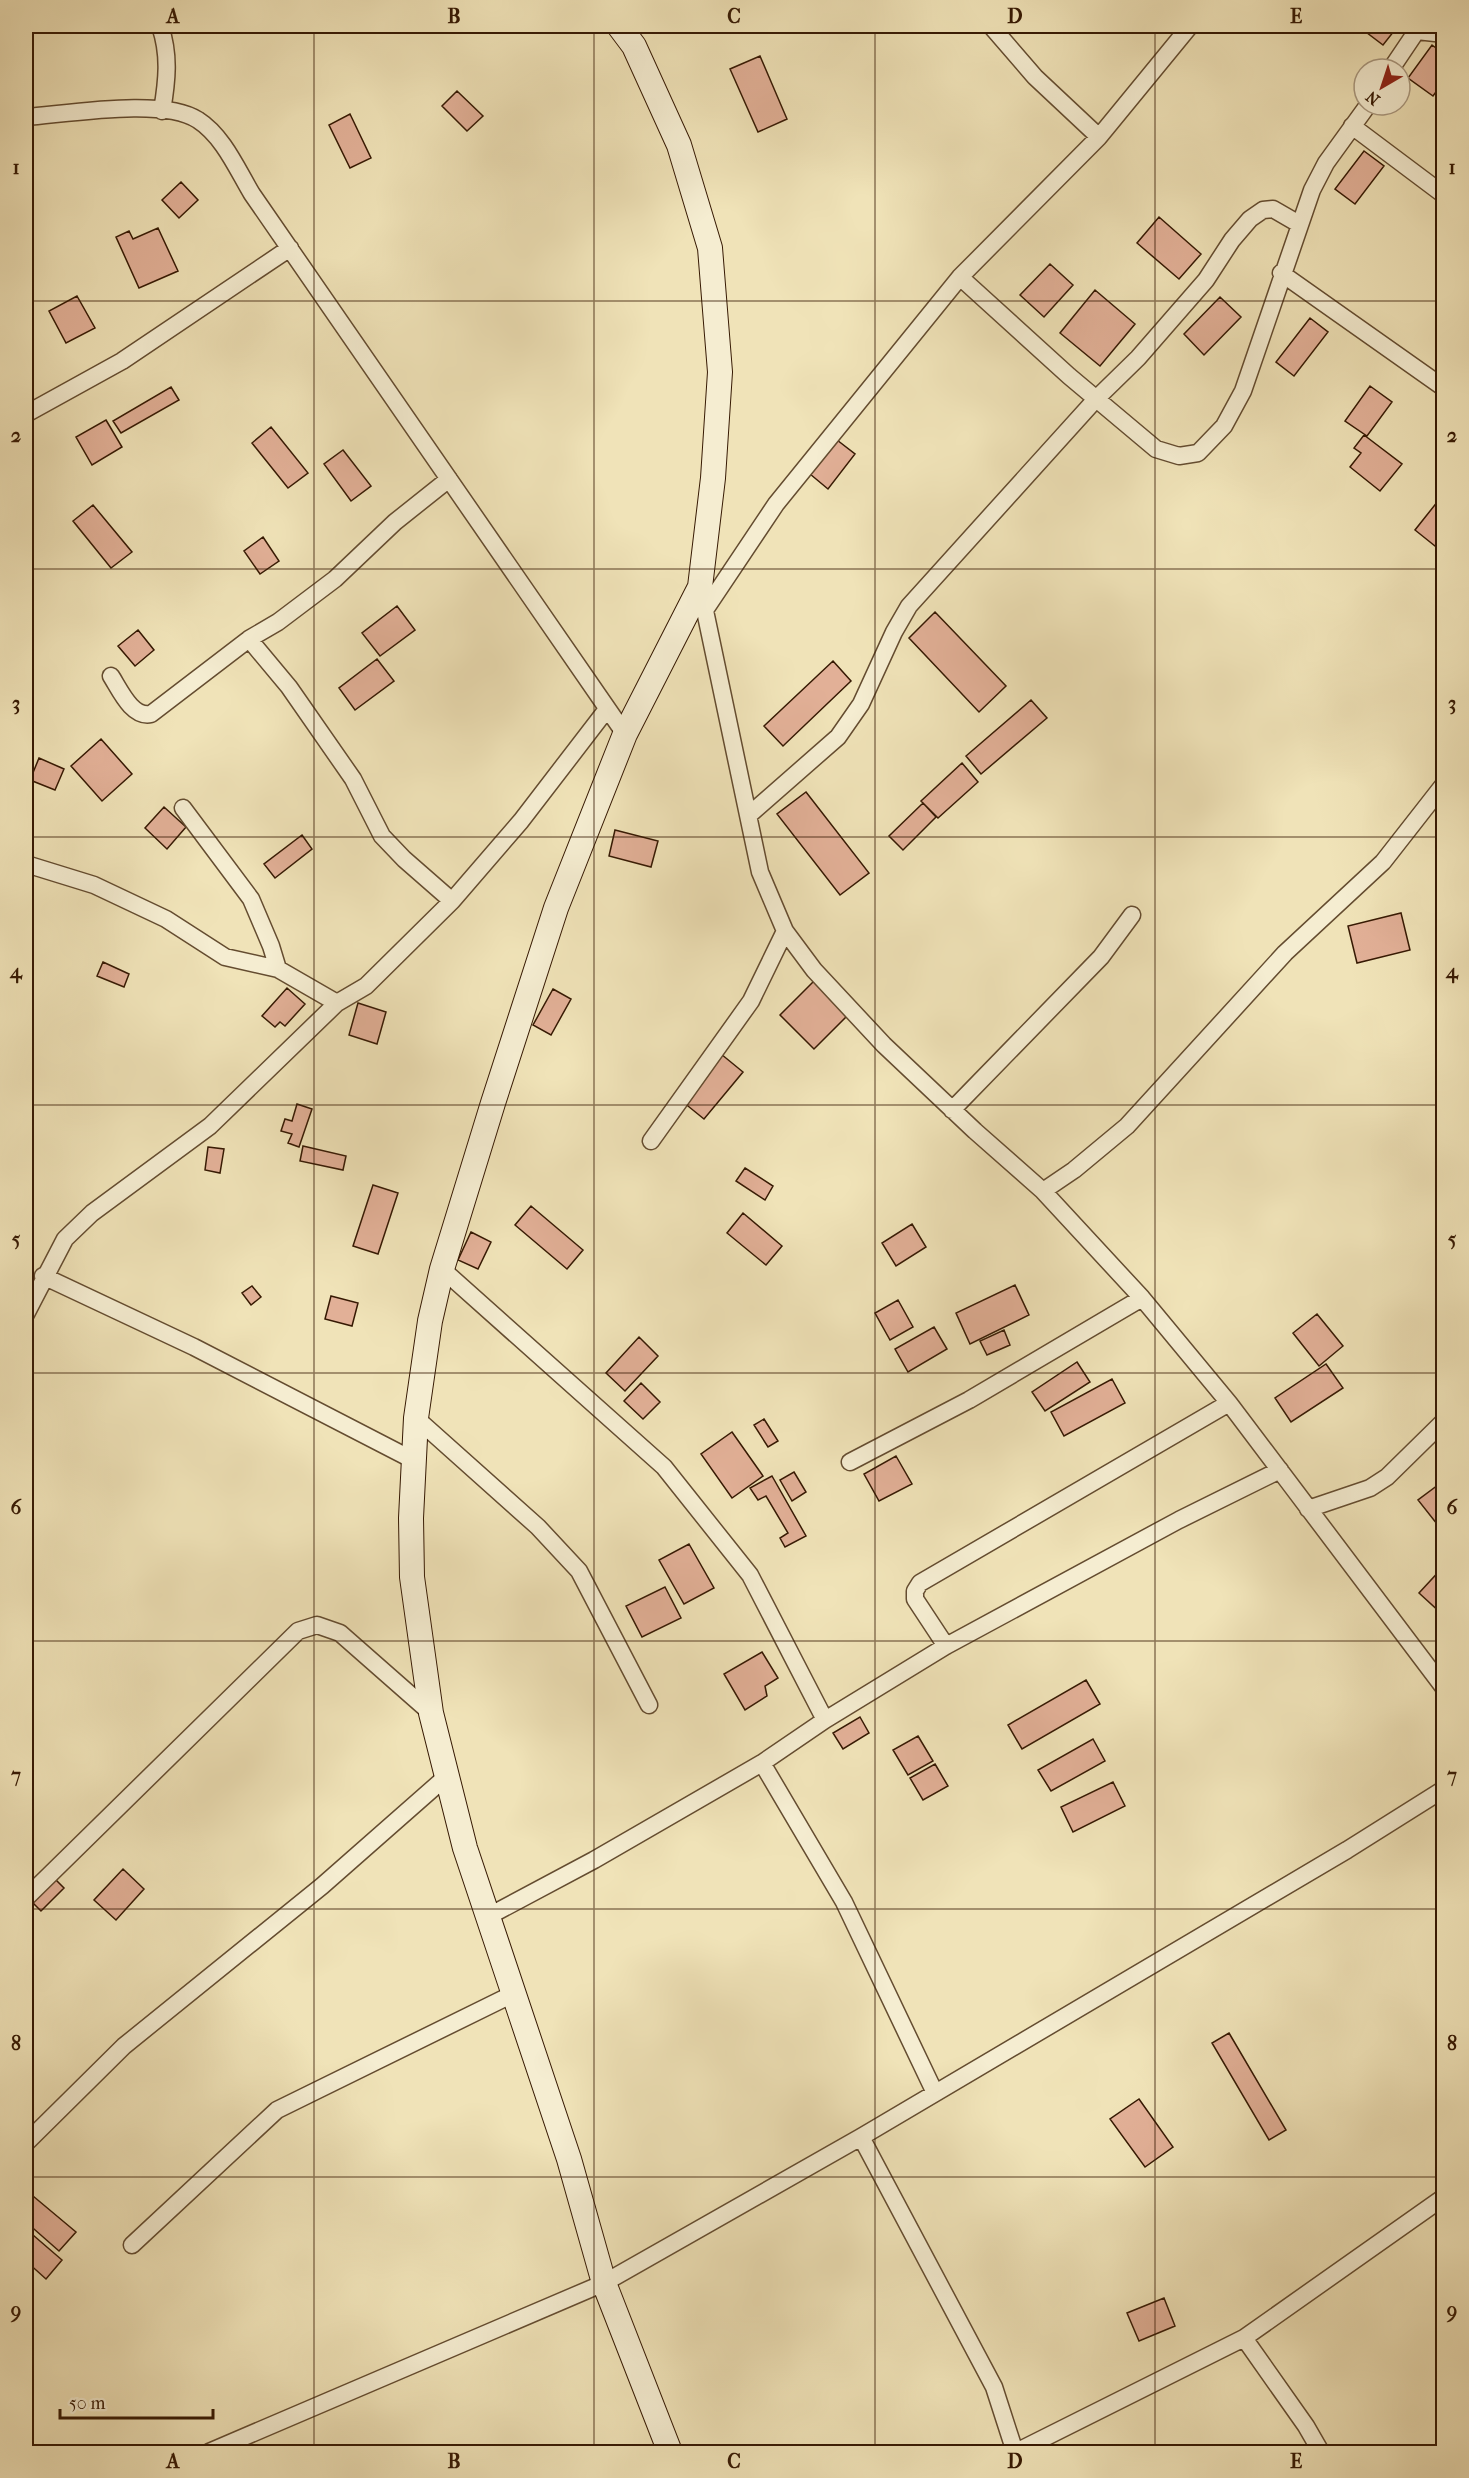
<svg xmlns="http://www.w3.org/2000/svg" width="1469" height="2478" viewBox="0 0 1469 2478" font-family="'IM FELL French Canon',serif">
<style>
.building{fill:#e2b097;stroke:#361903;stroke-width:1.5}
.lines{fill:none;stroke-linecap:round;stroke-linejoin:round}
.street-casing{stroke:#644c30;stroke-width:19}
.secondary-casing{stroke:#361903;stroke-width:26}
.street{stroke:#f5edd1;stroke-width:16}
.secondary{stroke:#f5edd1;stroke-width:24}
.grid{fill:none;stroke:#361903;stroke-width:1.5;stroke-opacity:0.55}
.neatline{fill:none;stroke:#361903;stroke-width:2}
.grid-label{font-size:20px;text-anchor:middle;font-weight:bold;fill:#361903}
</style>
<rect width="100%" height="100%" fill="#f0e3b8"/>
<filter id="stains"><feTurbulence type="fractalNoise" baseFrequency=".00333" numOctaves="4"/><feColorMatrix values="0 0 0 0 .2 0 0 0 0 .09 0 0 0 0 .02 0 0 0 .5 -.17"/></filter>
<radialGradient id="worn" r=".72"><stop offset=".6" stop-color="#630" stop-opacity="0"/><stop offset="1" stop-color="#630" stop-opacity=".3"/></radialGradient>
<path class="building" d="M1358,26H1398L1383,45Z
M1432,45L1444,54V81L1433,96L1408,78Z
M760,56L787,119L758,132L730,69Z
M457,91L483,116L467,131L442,106Z
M350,114L371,158L350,168L329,125Z
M1364,151L1384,166L1355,204L1335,189Z
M181,182L198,200L179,218L162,200Z
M1159,217L1201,254L1179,279L1137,243Z
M158,228L178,271L139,288L116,237L129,231L133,239Z
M1050,264L1073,285L1044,317L1020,295Z
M1095,290L1135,324L1100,366L1060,333Z
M77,296L95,328L66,343L49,311Z
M1220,297L1241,317L1204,355L1184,334Z
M1310,318L1328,332L1294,376L1276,362Z
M26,335L33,347L27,351L33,360L26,365Z
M1370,386L1392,402L1367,436L1345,421Z
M171,387L179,400L121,433L113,421Z
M106,420L122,447L92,465L76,437Z
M271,427L308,473L288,488L252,443Z
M1364,435L1402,464L1380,491L1350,467L1361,453L1354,448Z
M837,440L855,454L828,489L810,474Z
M343,450L371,486L351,501L324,464Z
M1438,501L1444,505V535L1435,546L1415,530Z
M93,505L132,552L111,568L73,521Z
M263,537L279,561L260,574L244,551Z
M397,606L415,630L380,656L362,633Z
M935,612L1006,686L979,712L909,638Z
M138,630L154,650L135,666L118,646Z
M377,659L394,681L355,710L339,688Z
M833,661L851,681L783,746L764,726Z
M1031,700L1047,718L981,774L966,756Z
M101,739L132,774L102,801L71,766Z
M39,758L64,769L55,790L30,780Z
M962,763L978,782L938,818L921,801Z
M806,792L869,873L840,895L777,814Z
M923,803L936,817L903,850L889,836Z
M164,807L186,827L167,849L145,828Z
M615,830L658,841L651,867L609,856Z
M302,835L312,849L275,878L264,864Z
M1401,913L1410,950L1357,963L1348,926Z
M103,962L129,974L124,987L97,976Z
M814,981L848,1015L814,1049L780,1015Z
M287,988L305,1004L285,1026L280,1022L275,1027L262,1016Z
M553,989L571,999L551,1035L533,1025Z
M358,1003L386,1012L377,1044L349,1035Z
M721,1054L743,1072L704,1119L683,1102Z
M297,1104L312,1109L299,1147L288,1143L292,1134L281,1131L285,1119L292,1121Z
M303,1146L346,1156L343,1170L300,1161Z
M208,1147L224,1149L220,1173L205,1170Z
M745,1168L773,1186L765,1200L736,1181Z
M373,1185L398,1193L378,1254L353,1246Z
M531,1206L583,1250L567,1269L515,1225Z
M743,1213L782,1246L766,1265L727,1233Z
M912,1224L926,1247L896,1266L882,1243Z
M471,1232L491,1242L478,1269L458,1260Z
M1015,1285L1029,1315L970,1344L956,1313Z
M252,1286L261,1297L251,1305L242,1293Z
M331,1296L358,1303L352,1326L325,1319Z
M898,1300L913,1327L890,1340L875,1313Z
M1317,1314L1343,1346L1319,1366L1293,1333Z
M934,1327L947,1349L908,1372L895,1349Z
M1004,1330L1010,1345L987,1355L980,1341Z
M639,1337L658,1356L625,1391L606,1373Z
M1077,1362L1090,1382L1045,1411L1032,1392Z
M1326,1364L1343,1388L1291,1422L1275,1398Z
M1112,1379L1125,1403L1064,1436L1051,1412Z
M641,1383L660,1402L643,1419L624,1401Z
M764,1419L778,1441L768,1447L754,1425Z
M732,1432L763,1476L732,1498L701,1454Z
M896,1456L912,1484L879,1501L864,1474Z
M794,1472L806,1492L792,1501L780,1480Z
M772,1476L806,1536L785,1547L780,1538L788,1533L766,1496L758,1500L750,1488Z
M1438,1485L1444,1492V1519L1437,1524L1418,1500Z
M689,1544L714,1588L684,1604L659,1560Z
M1444,1566V1611L1442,1614L1419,1593Z
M665,1587L681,1618L642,1637L626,1606Z
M762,1652L778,1678L765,1686L767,1696L745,1710L724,1674Z
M1086,1680L1100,1704L1022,1749L1008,1725Z
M860,1717L869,1733L843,1749L833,1733Z
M918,1736L933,1761L908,1775L893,1750Z
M1093,1739L1105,1761L1051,1791L1038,1770Z
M935,1764L948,1786L923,1800L910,1778Z
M1113,1782L1125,1806L1073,1832L1061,1807Z
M123,1869L144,1889L116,1920L94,1900Z
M54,1878L64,1888L41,1911L31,1901Z
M1229,2033L1286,2130L1269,2140L1212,2043Z
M1139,2099L1173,2147L1145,2167L1110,2119Z
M33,2196L76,2232L59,2251L26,2222V2205Z
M26,2229L62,2260L46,2279L26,2261Z
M1164,2298L1175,2326L1139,2341L1127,2313Z"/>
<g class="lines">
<g class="street-casing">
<path id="street" d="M160,26C170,55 167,81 162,111
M991,26L1035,77L1099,137
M1417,31L1444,34
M1391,69L1420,26
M26,117C67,114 164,97 198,120C223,136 237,169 252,194L625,734
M1352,126L1444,195
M1281,273L1444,388
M960,277L1069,376L1156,449L1179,456L1198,453L1224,426L1243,391L1312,190L1326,163L1368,105
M26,414L122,361L290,248
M700,587L760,872L785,931L814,970L884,1045L975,1131L1043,1191L1142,1298L1229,1403L1444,1688
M705,610L776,504L960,277L1099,137L1190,26
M249,639L289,687L353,779L382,836L404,859L452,901
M111,676C120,690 132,718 151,714L249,639L278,622L335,579L395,522L449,479
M183,808L251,899L271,946L278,969
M749,815L838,737L861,704L894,632L909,606L1096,399L1138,358L1206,280L1232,240L1250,219L1263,210L1273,209L1299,224
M26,864L94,885L166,919L225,957L278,969L337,1003
M952,1110L1101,957L1132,915
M651,1141L751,1001L785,931
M1043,1191L1074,1170L1127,1126L1285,953L1383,862L1444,784
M442,1269L664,1467L750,1575L825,1720
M43,1276L194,1347L413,1460
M26,1314L65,1239L92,1213L210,1126L337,1003L366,986L452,901L521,821L607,709
M416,1418L538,1527L579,1571L649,1705
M850,1462L969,1400L1142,1298
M1308,1509L1370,1488L1387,1477L1444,1421
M946,1646L915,1599V1591L920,1583L1229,1403
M762,1763L844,1902L935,2093
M26,1898L298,1631L317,1625L340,1633L431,1713
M487,1917L594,1860L762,1763L825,1720L946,1646L1179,1520L1280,1470
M861,2137L994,2387L1015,2452
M26,2143L124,2046L322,1886L447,1776
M132,2245L277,2110L513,1994
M1244,2338L1306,2426L1321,2452
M209,2452L604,2283L861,2137L1347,1850L1444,1789
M1016,2452L1244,2338L1444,2197"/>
</g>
<g class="secondary-casing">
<path id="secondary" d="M619,26L634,46L679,145L710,248L720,372L713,478L700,587L625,734L556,908L493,1103L442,1269L430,1321L416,1418L411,1518L412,1577L431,1713L465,1848L569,2159L604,2283L670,2452"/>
</g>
<use href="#street" class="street"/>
<use href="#secondary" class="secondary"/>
</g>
<path class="grid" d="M314,26V2452M594,26V2452M875,26V2452M1155,26V2452M26,301H1444M26,569H1444M26,837H1444M26,1105H1444M26,1373H1444M26,1641H1444M26,1909H1444M26,2177H1444"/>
<rect width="1469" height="2478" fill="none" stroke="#f0e3b8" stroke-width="66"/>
<g transform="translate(1382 87) rotate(219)"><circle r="28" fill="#f5edd1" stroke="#a9987f" stroke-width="1.5"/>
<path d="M0-4.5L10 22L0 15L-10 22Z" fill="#8f2418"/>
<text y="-9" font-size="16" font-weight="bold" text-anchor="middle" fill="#361903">N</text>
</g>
<path d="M60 2409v9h153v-9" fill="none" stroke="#361903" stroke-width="3"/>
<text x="69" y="2409" font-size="18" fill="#361903" stroke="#f5edd1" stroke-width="4.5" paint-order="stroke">50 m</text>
<rect x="33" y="33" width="1403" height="2412" class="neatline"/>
<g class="grid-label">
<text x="173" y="23">A</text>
<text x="454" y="23">B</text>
<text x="734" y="23">C</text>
<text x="1015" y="23">D</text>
<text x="1296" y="23">E</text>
<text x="16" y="174">1</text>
<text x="1452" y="174">1</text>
<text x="16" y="442">2</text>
<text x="1452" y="442">2</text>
<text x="16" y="710">3</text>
<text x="1452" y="710">3</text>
<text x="16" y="978">4</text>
<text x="1452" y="978">4</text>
<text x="16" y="1246">5</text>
<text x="1452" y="1246">5</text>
<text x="16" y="1514">6</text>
<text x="1452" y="1514">6</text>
<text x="16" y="1782">7</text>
<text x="1452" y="1782">7</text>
<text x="16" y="2050">8</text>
<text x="1452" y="2050">8</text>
<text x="16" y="2318">9</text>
<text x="1452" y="2318">9</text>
<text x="173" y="2468">A</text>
<text x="454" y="2468">B</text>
<text x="734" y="2468">C</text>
<text x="1015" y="2468">D</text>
<text x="1296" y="2468">E</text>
</g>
<rect width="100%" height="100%" filter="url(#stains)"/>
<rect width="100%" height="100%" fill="url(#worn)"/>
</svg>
